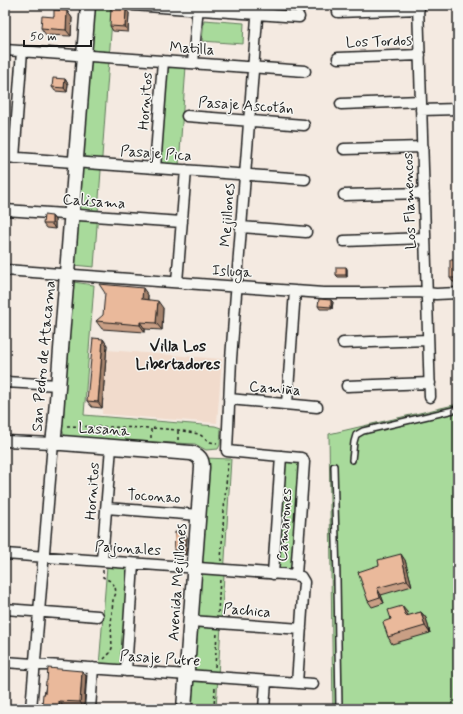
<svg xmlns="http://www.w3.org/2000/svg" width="463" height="714" viewBox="0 0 463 714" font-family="Mynerve,sans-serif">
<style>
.built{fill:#f1dbcc}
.green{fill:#a8da9b;stroke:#627b5c}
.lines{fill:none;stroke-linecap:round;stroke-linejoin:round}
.lane-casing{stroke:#1c1c1c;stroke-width:8}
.street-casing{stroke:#1c1c1c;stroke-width:13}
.secondary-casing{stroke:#1c1c1c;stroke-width:17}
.path{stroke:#1c1c1c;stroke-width:1.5;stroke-dasharray:3 3;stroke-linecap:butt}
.lane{stroke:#f6f6f2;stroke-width:5}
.street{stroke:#f6f6f2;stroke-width:10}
.secondary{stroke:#f6f6f2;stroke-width:14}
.wall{fill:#c99f85;stroke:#1c1c1c}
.shaded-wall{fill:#a4826c;stroke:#1c1c1c}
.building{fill:#eab99b;stroke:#1c1c1c}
.labels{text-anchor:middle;stroke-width:3;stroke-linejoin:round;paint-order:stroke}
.street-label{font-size:15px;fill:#1c1c1c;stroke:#f6f6f2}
.neighbourhood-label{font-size:16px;font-weight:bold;fill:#1c1c1c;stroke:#f6f6f2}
</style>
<rect width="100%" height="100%" fill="#f4eae1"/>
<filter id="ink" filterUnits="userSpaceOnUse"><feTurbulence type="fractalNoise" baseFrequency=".025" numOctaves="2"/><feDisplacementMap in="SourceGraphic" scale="8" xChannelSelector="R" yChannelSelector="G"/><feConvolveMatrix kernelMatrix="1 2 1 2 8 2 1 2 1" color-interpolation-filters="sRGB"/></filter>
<g filter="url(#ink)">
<path class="built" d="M107,350L222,359L217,423L102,414Z"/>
<path class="green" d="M94,5H113L94,267L73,265Z
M204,20L244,23L243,44L202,41Z
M164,64L186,66L179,166L156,164Z
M73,282L94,285L84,415L215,426L221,428L220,445L218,449L206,450L195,444L79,438L64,435L62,429Z
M458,404V709H333L329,434Z
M205,458L231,459L216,709H188Z
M286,461L299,462L293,571L278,569L284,464Z
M107,566L127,567L129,570L123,665L119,667L99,666Z"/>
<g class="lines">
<g class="lane-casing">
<path id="lane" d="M352,460L354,442L356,435L363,431L458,409
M334,466L337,579L339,709"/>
</g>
<g class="street-casing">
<path id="street" d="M133,5L299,17
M258,5L231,359L227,451L301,458L303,459L304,462L296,575
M418,5L430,397
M338,12L419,9
M5,50L305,71
M338,58L420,55
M193,63L198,5
M341,104L421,101
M421,110L458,109
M187,116L304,125
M344,149L423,147
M5,157L305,179
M14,158L22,51
M155,168L163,61
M344,195L424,193
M5,210L182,222
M241,227L306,232
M344,241L425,238
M5,270L323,293H362L418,292L436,294L458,293
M177,282L186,170
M343,343L428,340
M5,382L58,385
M347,386L430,383
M229,399L317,407
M287,404L295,291
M5,441L53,443L31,709
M106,508L199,515
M5,554L296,575L301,577L304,582L297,683
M102,561L111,447
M273,574L281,456
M5,609L98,616
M191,621L301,629
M5,662L313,684
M126,671L133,564
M90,709L93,668
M264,709L266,681"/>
</g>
<g class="secondary-casing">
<path id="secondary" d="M88,5L55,426L53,443H62L191,453C198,455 202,459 202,467L184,709"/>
</g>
<path class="path" d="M67,426L151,428
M151,438V428L178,430L199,434L210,442L217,443
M178,440V430
M221,561L224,510L228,461
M103,570V577L110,581L115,586L116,593L113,600L111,624L112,648L110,653L104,659
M218,613L220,579
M215,667L217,633
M214,709L215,687"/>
<use href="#lane" class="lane"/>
<use href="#street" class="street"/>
<use href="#secondary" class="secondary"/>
</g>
<path class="wall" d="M67,11L72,18L71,36L46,35L41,28Z
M129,13L128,32L113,31L110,26Z
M65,79L68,84L67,92L55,91L52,87Z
M52,216L55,220V229L46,228L43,224Z
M458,260V282H453L450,278Z
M346,267L347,269V277H338L336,275Z
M148,295V300L163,308L162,330L145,329V332L102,329L96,321Z
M331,300L333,302L332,309H320L318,306Z
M103,339L107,345L102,408L92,407L87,401Z
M184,533L187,537L186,555L177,554L174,550Z
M405,560L412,586L381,595L384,603L372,607L368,601L379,565Z
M407,612L408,616L421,612L426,618L430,633L392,644L388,637L391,619Z
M82,671L86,676L84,708L63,706V709H45L42,705L47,681Z"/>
<path class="shaded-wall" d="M126,9L129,13L128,32L125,27Z
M67,11L72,18L71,36L66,30Z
M65,79L68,84L67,92L64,88Z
M52,216L55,220V229L52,224Z
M346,267L347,269V277L346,275Z
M143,288L148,295L147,307L142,299Z
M331,300L333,302L332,309L331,307Z
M158,301L163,308L162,330L156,323Z
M140,322L145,329V332L140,325Z
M103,339L107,345L102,408L98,402Z
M184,533L187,537L186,555L183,550Z
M401,554L405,560L412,586L407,580Z
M377,588L381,595L384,603L380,597Z
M402,606L407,612L410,623L406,616Z
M421,612L426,618L430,633L425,626Z
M82,671L86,676L84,708L80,702Z
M59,701L63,706V709H60L59,707Z"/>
<path class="building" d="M111,8L126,9L125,27L110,26Z
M54,10L67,11L66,30L41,28L42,16L54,17Z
M53,78L65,79L64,88L52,87Z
M44,215L52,216V224H43Z
M450,260H458V278H450Z
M336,267H346V275H336Z
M99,284L143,288L142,299L158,301L156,323L140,322V325L96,321L103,315L105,293Z
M319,299L331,300V307L318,306Z
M93,338L103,339L98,402L87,401Z
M175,532L184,533L183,550H174Z
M401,554L407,580L377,588L380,597L368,601L358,572L379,565L378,560Z
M402,606L406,616L421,612L425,626L388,637L383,622L391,619L388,610Z
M48,668L82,671L80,702L59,701V707L42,705L43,694H45L46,681H47Z"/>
</g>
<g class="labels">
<g class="street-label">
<text transform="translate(379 41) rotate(-2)" y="5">Los Tordos</text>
<text transform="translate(192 48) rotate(4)" y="5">Matilla</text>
<text transform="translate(145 101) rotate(-86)" y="5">Hornitos</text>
<text transform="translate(246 105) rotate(4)" y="5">Pasaje Ascotán</text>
<text transform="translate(156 153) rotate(4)" y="5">Pasaje Pica</text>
<text transform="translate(94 201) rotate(4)" y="5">Calisama</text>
<text transform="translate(409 201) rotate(-92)" y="5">Los Flamencos</text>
<text transform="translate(227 215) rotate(-86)" y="5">Mejillones</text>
<text transform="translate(232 271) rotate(4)" y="5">Isluga</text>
<text transform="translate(43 356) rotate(-85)" y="5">San Pedro de Atacama</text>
<text transform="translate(275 388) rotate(5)" y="5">Camiña</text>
<text transform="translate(104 429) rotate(4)" y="5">Lasana</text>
<text transform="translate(92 491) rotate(-86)" y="5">Hornitos</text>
<text transform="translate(154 496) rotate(4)" y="5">Toconao</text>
<text transform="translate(284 525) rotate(-86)" y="5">Camarones</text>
<text transform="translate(128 548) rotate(4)" y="5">Pajonales</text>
<text transform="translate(177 582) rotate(-86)" y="5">Avenida Mejillones</text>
<text transform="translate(247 610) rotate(5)" y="5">Pachica</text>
<text transform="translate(160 658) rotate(4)" y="5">Pasaje Putre</text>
</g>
<g class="neighbourhood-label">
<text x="178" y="351">Villa Los<tspan x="178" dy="18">Libertadores</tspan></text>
</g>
</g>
<rect width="463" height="714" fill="none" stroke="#f6f6f2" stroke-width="20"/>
<rect x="10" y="10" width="443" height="694" fill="none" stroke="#1c1c1c" stroke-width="1.5" filter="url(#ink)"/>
<path d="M24 40v6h67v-6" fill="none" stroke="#1c1c1c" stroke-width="2"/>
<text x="30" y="40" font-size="12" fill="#1c1c1c" stroke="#f6f6f2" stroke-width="3" paint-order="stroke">50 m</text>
</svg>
